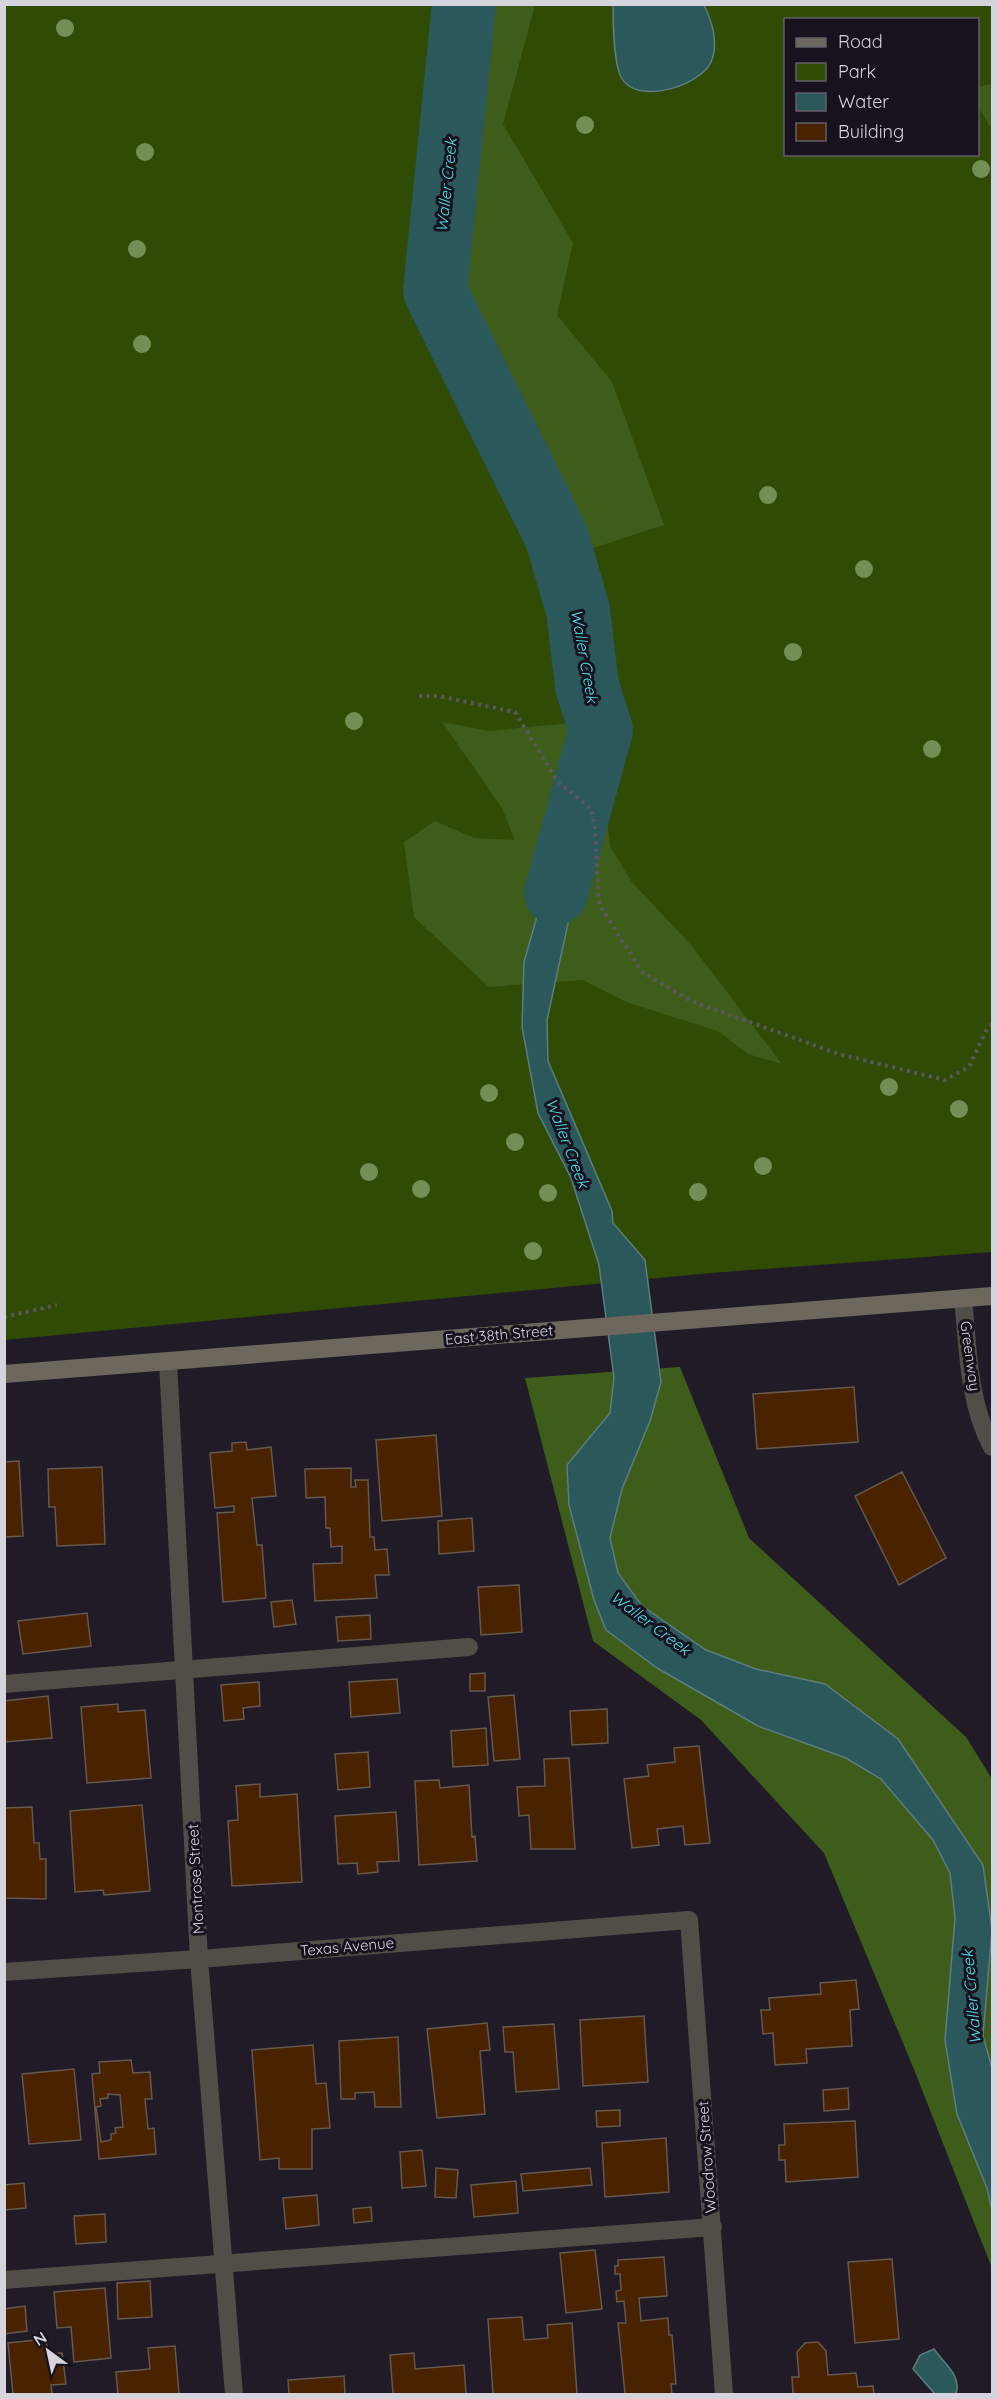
<svg xmlns="http://www.w3.org/2000/svg" width="997" height="2399" viewBox="0 0 997 2399" font-family="Quicksand,sans-serif">
<style>
.green{fill:#2f4b04;fill-rule:evenodd}
.forest{fill:#3f5d1a}
.water{fill:#2a585b;stroke:#5d7d81;stroke-width:1.5}
.lines{fill:none;stroke-linecap:round;stroke-linejoin:round}
.river{stroke:#2a585b;stroke-width:64}
.building{fill:#492200;stroke:#65584e;stroke-width:1.5;fill-rule:evenodd}
.path{stroke:#5b5761;stroke-width:4;stroke-dasharray:3 4.5;stroke-linecap:butt}
.lane{stroke:#514d47;stroke-width:18}
.street{stroke:#514d47;stroke-width:18}
.secondary{stroke:#6d675e;stroke-width:18}
.tree{fill:#738f56}
.labels{text-anchor:middle;stroke-width:6;stroke-linejoin:round;paint-order:stroke}
.street-label{font-size:15px;fill:#d5d3db;stroke:#17121e}
.water-label{font-size:16px;font-style:italic;fill:#4ae1ea;stroke:#17121e}
</style>
<rect width="100%" height="100%" fill="#201b27"/>
<path class="green" d="M5,5H992V1252L711,1273L5,1340ZM786,20H978V154H786Z"/>
<path class="forest" d="M443,5H535L503,124L573,243L557,315L612,382L664,525L541,565L444,340L413,285Z
M992,84V130L978,106V87Z
M442,722L489,731L570,723L619,771L606,809L610,846L631,881L691,945L782,1064L748,1054L718,1031L629,1003L583,980L489,987L414,917L404,842L435,821L474,838L515,840L502,808Z
M680,1367L749,1538L966,1737L992,1779V2268L913,2067L824,1853L701,1720L593,1641L525,1378Z"/>
<path class="water" d="M613,5H704C712,21 719,44 711,62C701,85 636,107 621,77C614,63 613,22 613,5Z
M564,582L579,587C597,625 595,668 611,707L607,710C605,720 609,724 610,733C614,754 604,782 593,798L572,786L570,773L582,714L578,709L566,626C559,617 560,607 554,597Z
M559,795L587,811L589,827L547,1020L548,1061L612,1211L613,1223L645,1260L661,1382L650,1421L622,1489L610,1538L618,1573L642,1606L706,1650L756,1669L825,1684L898,1739L983,1865L992,1930L983,2036L992,2068V2210L987,2188L957,2114L945,2040L955,1918L950,1873L933,1840L881,1779L846,1758L758,1726L657,1668L606,1630L594,1600L569,1505L567,1465L610,1413L614,1378L599,1265L571,1178L538,1113L522,1027L524,962L555,853V813Z
M934,2349C944,2364 962,2375 956,2394H935L913,2369L920,2355Z"/>
<g class="lines">
<path class="river" d="M464,4L435,291L557,538L578,610L587,686L601,730L556,893"/>
</g>
<path class="building" d="M854,1387L858,1442L757,1449L753,1394Z
M436,1435L442,1516L382,1521L376,1440Z
M246,1442L247,1450L271,1447L276,1496L252,1498L257,1545H262L266,1598L223,1602L217,1513L234,1512V1506L215,1508L210,1453L232,1451V1443Z
M19,1461L23,1536L5,1537L4,1462Z
M102,1467L105,1544L57,1546L55,1507H49L48,1469Z
M351,1468V1487H356L355,1480H368L370,1537H374L375,1550L387,1549L389,1575H375L377,1598L315,1601L313,1564L342,1563V1546L331,1547L330,1528H326L325,1497L306,1498L305,1469Z
M902,1472L946,1558L899,1585L855,1496Z
M472,1518L474,1551L439,1554L438,1521Z
M519,1585L522,1632L481,1635L478,1587Z
M292,1600L296,1624L274,1627L271,1602Z
M87,1613L91,1646L23,1654L18,1621Z
M370,1615L371,1639L338,1641L336,1617Z
M485,1673V1691H470V1674Z
M397,1679L400,1713L351,1717L349,1682Z
M259,1682L260,1706L243,1708L244,1719L224,1721L221,1685Z
M514,1695L520,1759L494,1761L488,1697Z
M48,1696L52,1738L4,1742V1701Z
M118,1704V1712L145,1710L151,1778L87,1783L81,1707Z
M607,1709L608,1743L572,1745L570,1711Z
M486,1728L488,1765L453,1767L451,1731Z
M699,1746L710,1843L685,1845L683,1826L657,1829L659,1845L632,1848L624,1779L649,1776L647,1765L675,1762L674,1748Z
M368,1752L370,1787L338,1790L335,1754Z
M569,1758L575,1849H531L529,1815L519,1816L517,1787L545,1786L544,1759Z
M439,1780L440,1788L469,1785L472,1837L475,1836L477,1861L419,1865L415,1781Z
M260,1784V1797L297,1794L302,1882L232,1886L228,1821L238,1820L236,1786Z
M142,1805L150,1891L104,1895L103,1890L75,1892L70,1811Z
M32,1807L34,1843H39L40,1859H46V1899L4,1898V1808Z
M396,1812L399,1861L377,1862L378,1872L358,1874L357,1863L338,1864L335,1816Z
M856,1980L859,2009L850,2010L852,2046L806,2049L807,2063L775,2065L773,2033L763,2034L761,2010H770L769,1998L821,1994L820,1983Z
M644,2016L648,2082L583,2086L580,2020Z
M487,2023L490,2050L480,2051L485,2114L437,2118L427,2029Z
M554,2024L559,2089L516,2092L513,2052H505L503,2027Z
M398,2037L401,2107H375L374,2092L355,2093V2099H341L339,2041Z
M313,2045L316,2084L326,2083L330,2128L312,2129V2169H279V2158L260,2160L252,2050Z
M131,2060L133,2073L150,2072L152,2099H145L148,2129L154,2128L156,2154L99,2159L92,2074L100,2073L99,2062ZM108,2094L120,2095L123,2127L115,2128L116,2133L111,2134V2140L101,2142L96,2107L101,2106L100,2099L108,2098Z
M74,2069L81,2140L29,2144L22,2074Z
M848,2088L849,2109L824,2111L823,2090Z
M620,2110V2126L597,2127L596,2111Z
M855,2121L858,2177L786,2182L785,2160H779V2145H785L784,2124Z
M666,2138L669,2192L605,2197L602,2143Z
M422,2150L426,2186L402,2188L400,2152Z
M436,2168L458,2170L456,2198L435,2197Z
M590,2168L592,2185L523,2191L521,2174Z
M516,2181L518,2213L474,2217L471,2185Z
M24,2183L26,2208L4,2210V2185Z
M317,2195L319,2225L286,2229L283,2198Z
M371,2207L372,2221L354,2223L353,2209Z
M105,2214L106,2242L76,2244L74,2216Z
M595,2250L602,2309L566,2313L560,2253Z
M664,2257L667,2296L639,2298L641,2321L668,2318L669,2335H672L676,2384H671L672,2394H625L618,2323H626L624,2301L617,2302L616,2291L621,2290L620,2274H615V2266H618V2260Z
M892,2259L899,2339L855,2343L848,2262Z
M150,2281L152,2317L118,2319L117,2283Z
M105,2288L111,2358L74,2362L71,2327L57,2328L54,2292Z
M25,2306L27,2331L4,2334V2309Z
M522,2317L524,2340L548,2338L547,2325L572,2323L577,2394H493L488,2319Z
M46,2339L48,2354L62,2353L66,2384L51,2385L52,2394H13L8,2343Z
M818,2342L826,2351L828,2375L856,2373L858,2387L873,2386L874,2394H793L792,2377H799L797,2352L805,2343Z
M175,2346L179,2394H118L116,2372L150,2369L148,2348Z
M414,2353L415,2369L464,2365L466,2394H393L390,2355Z
M344,2376L345,2394H289L288,2380Z"/>
<g class="lines">
<path class="path" d="M419,696H438L515,712L558,782L591,809L595,828L599,904L642,972L691,1001L839,1054L945,1080L969,1067L986,1031L992,1024
M4,1317L57,1305"/>
<path class="lane" d="M4,1684L469,1647
M4,2280L713,2227"/>
<path class="street" d="M963,1298C968,1348 968,1402 992,1447
M168,1362L199,1959L234,2394
M4,1972L199,1959L689,1920L724,2394"/>
<path class="secondary" d="M4,1374L992,1296"/>
</g>
<g class="tree">
<circle cx="65" cy="28" r="9"/>
<circle cx="585" cy="125" r="9"/>
<circle cx="145" cy="152" r="9"/>
<circle cx="981" cy="169" r="9"/>
<circle cx="137" cy="249" r="9"/>
<circle cx="142" cy="344" r="9"/>
<circle cx="768" cy="495" r="9"/>
<circle cx="864" cy="569" r="9"/>
<circle cx="793" cy="652" r="9"/>
<circle cx="354" cy="721" r="9"/>
<circle cx="932" cy="749" r="9"/>
<circle cx="889" cy="1087" r="9"/>
<circle cx="489" cy="1093" r="9"/>
<circle cx="959" cy="1109" r="9"/>
<circle cx="515" cy="1142" r="9"/>
<circle cx="763" cy="1166" r="9"/>
<circle cx="369" cy="1172" r="9"/>
<circle cx="421" cy="1189" r="9"/>
<circle cx="698" cy="1192" r="9"/>
<circle cx="548" cy="1193" r="9"/>
<circle cx="533" cy="1251" r="9"/>
</g>
<g class="labels">
<g class="street-label">
<text transform="translate(499 1335) rotate(-5)" y="5">East 38th Street</text>
<text transform="translate(970 1356) rotate(82)" y="5">Greenway</text>
<text transform="translate(196 1879) rotate(-93)" y="5">Montrose Street</text>
<text transform="translate(347 1947) rotate(-5)" y="5">Texas Avenue</text>
<text transform="translate(707 2157) rotate(-94)" y="5">Woodrow Street</text>
</g>
<g class="water-label">
<text transform="translate(446 185) rotate(-84)" y="6">Waller Creek</text>
<text transform="translate(585 656) rotate(80)" y="6">Waller Creek</text>
<text transform="translate(568 1143) rotate(69)" y="6">Waller Creek</text>
<text transform="translate(651 1623) rotate(37)" y="6">Waller Creek</text>
<text transform="translate(971 1997) rotate(-95)" y="6">Waller Creek</text>
</g>
</g>
<rect width="997" height="2399" fill="none" stroke="#d5d3db" stroke-width="12"/>
<rect x="784" y="18" width="195" height="138" fill="#17121e" stroke="#635f6a" stroke-width="1.5"/>
<rect x="796" y="38" width="30" height="9" fill="#6d675e" stroke="#635f6a" stroke-width="1.5"/>
<text x="838" y="48" font-size="18" fill="#d5d3db">Road</text>
<rect x="796" y="63" width="30" height="18" fill="#2f4b04" stroke="#635f6a" stroke-width="1.5"/>
<text x="838" y="78" font-size="18" fill="#d5d3db">Park</text>
<rect x="796" y="93" width="30" height="18" fill="#2a585b" stroke="#635f6a" stroke-width="1.5"/>
<text x="838" y="108" font-size="18" fill="#d5d3db">Water</text>
<rect x="796" y="123" width="30" height="18" fill="#492200" stroke="#635f6a" stroke-width="1.5"/>
<text x="838" y="138" font-size="18" fill="#d5d3db">Building</text>
<g transform="translate(48 2351) rotate(327)" stroke="#17121e" stroke-width="4.5" paint-order="stroke">
<path d="M0-4.5L10 22L0 15L-10 22Z" fill="#d5d3db"/>
<text y="-9" font-size="16" font-weight="bold" text-anchor="middle" fill="#d5d3db">N</text>
</g>
</svg>
